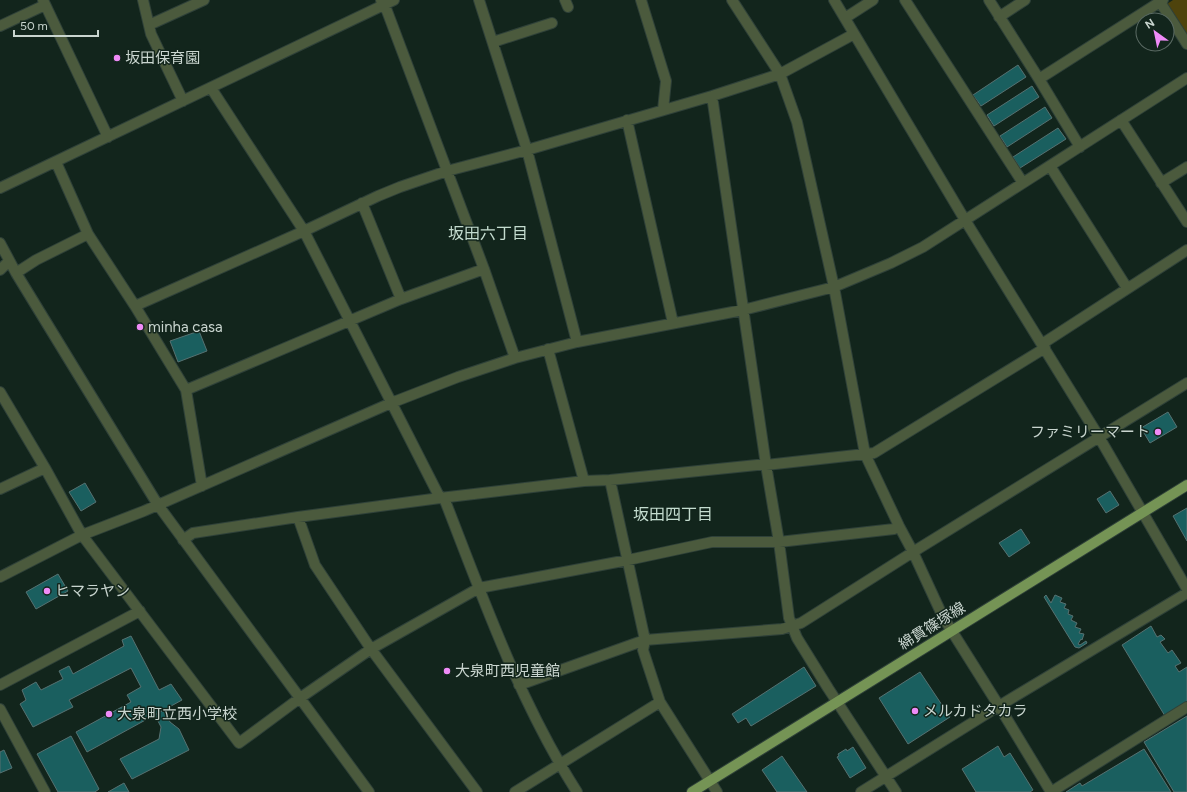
<svg xmlns="http://www.w3.org/2000/svg" width="1187" height="792" viewBox="0 0 1187 792" font-family="Figtree,'Noto Sans JP',sans-serif">
<style>
.green{fill:#4e430c}
.building{fill:#1a5f5f;stroke:#567171}
.lines{fill:none;stroke-linecap:round;stroke-linejoin:round}
.minor-casing{stroke:#2f4139;stroke-width:12}
.major-casing{stroke:#2f4139;stroke-width:12}
.minor{stroke:#4b5a3d;stroke-width:10}
.major{stroke:#759455;stroke-width:10}
.poi-dot{fill:#ef8bf7;stroke:#12251c;stroke-width:1.5}
.labels{text-anchor:middle;stroke-width:3;stroke-linejoin:round;paint-order:stroke}
.poi-label{font-size:15px;fill:#c9d5cf;stroke:#12251c;text-anchor:start}
.street-label{font-size:15px;fill:#c9d5cf;stroke:#12251c}
.neighbourhood-label{font-size:16px;fill:#c4dccf;stroke:#12251c}
</style>
<rect width="100%" height="100%" fill="#12251c"/>
<path class="green" d="M1173,0H1187V35L1167,4Z"/>
<path class="building" d="M1018,65L1026,77L981,106L973,95Z
M1032,86L1039,97L994,126L987,115Z
M1045,107L1052,118L1007,147L1000,136Z
M1058,128L1066,139L1020,168L1013,157Z
M199,331L207,351L178,362L170,341Z
M1168,412L1177,427L1150,443L1141,428Z
M85,483L96,502L81,511L69,492Z
M1110,491L1119,505L1106,513L1097,499Z
M1187,508V541L1173,516Z
M1021,529L1030,543L1009,557L999,543Z
M58,574L68,591L36,609L26,592Z
M1046,595L1051,603L1055,595L1062,598L1060,602L1066,604L1064,608L1069,610L1068,614L1073,616L1071,620L1077,623L1075,627L1081,629L1079,633L1084,634L1082,640L1081,639L1078,644L1080,645L1086,641L1087,643L1079,648L1075,647L1044,597Z
M1151,626L1157,637L1161,635L1165,639L1160,642L1168,653L1172,650L1181,663L1175,666L1179,672L1187,667V703L1165,716L1122,645Z
M131,636L159,690L171,684L182,700L87,752L76,732L131,702L127,695L141,687L131,668L69,700L73,707L33,727L20,704L26,700L22,690L36,682L41,690L63,679L59,671L69,666L73,674L124,646L122,640Z
M804,667L816,686L751,726L746,718L738,723L732,714Z
M920,672L950,717L908,744L879,698Z
M163,710L170,722L179,729L189,750L132,779L120,759L159,739L161,727L155,715Z
M1187,716V792H1174L1144,742Z
M71,736L99,789L95,792H58L37,754Z
M998,746L1004,757L1010,753L1033,790L1030,792H976L962,769Z
M853,747L866,768L850,778L837,757L839,756L838,754L846,749L847,751Z
M1144,749L1171,792H1066L1080,783L1082,786Z
M4,750L12,768L0,773V752Z
M782,756L807,792H777L762,770Z
M124,783L129,792H108Z"/>
<g class="lines">
<g class="minor-casing">
<path id="minor" d="M43,0L108,137
M143,0L151,34L183,101
M381,0L387,11L484,269L515,358
M479,0L527,150L577,342
M565,0L568,7
M641,0L666,81L663,110
M732,0L780,74L797,122L834,287L865,454L899,526L913,552L943,617L999,706L1051,792
M834,0L965,220L1099,437L1187,589
M905,0L1023,183
M989,0L1039,79L1080,147
M1160,2L1187,44
M999,17L1025,0
M845,18L873,0
M149,25L204,0
M0,26L45,5
M493,42L552,23
M1039,79L1163,0
M211,88L304,231L440,498
M712,96L766,465L779,542L789,618L797,638L828,688L896,792
M627,120L673,323
M1121,120L1187,222
M56,162L88,234L135,306L186,390L202,486
M1050,166L1127,288
M1161,183L1187,167
M0,188L394,0
M362,203L401,299
M0,243L16,273L158,505L369,792
M0,270L9,261
M16,273L36,260L88,234
M135,306L304,231L378,196L400,187L447,171L527,150L712,96L780,74L854,34
M1042,344L1187,250
M548,349L584,481
M186,390L401,299L484,269
M0,392L45,468L82,535L239,743L300,698L371,649L479,588L628,560L712,542H779L894,529L899,526
M610,480L645,640L643,650L660,702L717,792
M0,489L45,468
M444,498C483,598 519,701 577,792
M298,517L315,565L371,649L477,792
M183,540L193,533L298,517L440,498L584,481L610,480L757,465H766L874,453L1045,348
M0,577L82,535L144,511L391,403L458,377L515,358L577,342L743,310L834,287L891,263L923,247L1187,78
M0,685L140,611
M519,685L645,640L782,629L801,623L913,552L1187,383
M0,709L45,792
M515,792L660,702
M861,792L999,706L1187,593
M1051,792L1187,707"/>
</g>
<g class="major-casing">
<path id="major" d="M692,792L1187,485"/>
</g>
<use href="#minor" class="minor"/>
<use href="#major" class="major"/>
</g>
<g class="poi-dot">
<circle cx="117" cy="58" r="4"/>
<circle cx="140" cy="327" r="4"/>
<circle cx="1158" cy="432" r="4"/>
<circle cx="47" cy="591" r="4"/>
<circle cx="447" cy="671" r="4"/>
<circle cx="915" cy="711" r="4"/>
<circle cx="109" cy="714" r="4"/>
</g>
<g class="labels">
<g class="poi-label">
<text x="125" y="63">坂田保育園</text>
<text x="148" y="332">minha casa</text>
<text x="1150" y="437" text-anchor="end">ファミリーマート</text>
<text x="55" y="596">ヒマラヤン</text>
<text x="455" y="676">大泉町西児童館</text>
<text x="923" y="716">メルカドタカラ</text>
<text x="117" y="719">大泉町立西小学校</text>
</g>
<g class="street-label">
<text transform="translate(932 626) rotate(-32)" y="5">綿貫篠塚線</text>
</g>
<g class="neighbourhood-label">
<text x="488" y="239">坂田六丁目</text>
<text x="673" y="520">坂田四丁目</text>
</g>
</g>
<g transform="translate(1155 32) rotate(327)"><circle r="19" fill="#12251c" stroke="#5b6b64"/>
<path d="M0-3L7 15L0 10L-7 15Z" fill="#ef8bf7"/>
<text y="-6" font-size="11" font-weight="bold" text-anchor="middle" fill="#c9d5cf">N</text>
</g>
<path d="M14 30v6h84v-6" fill="none" stroke="#c9d5cf" stroke-width="2"/>
<text x="20" y="30" font-size="12" fill="#c9d5cf" stroke="#12251c" stroke-width="3" paint-order="stroke">50 m</text>
</svg>
